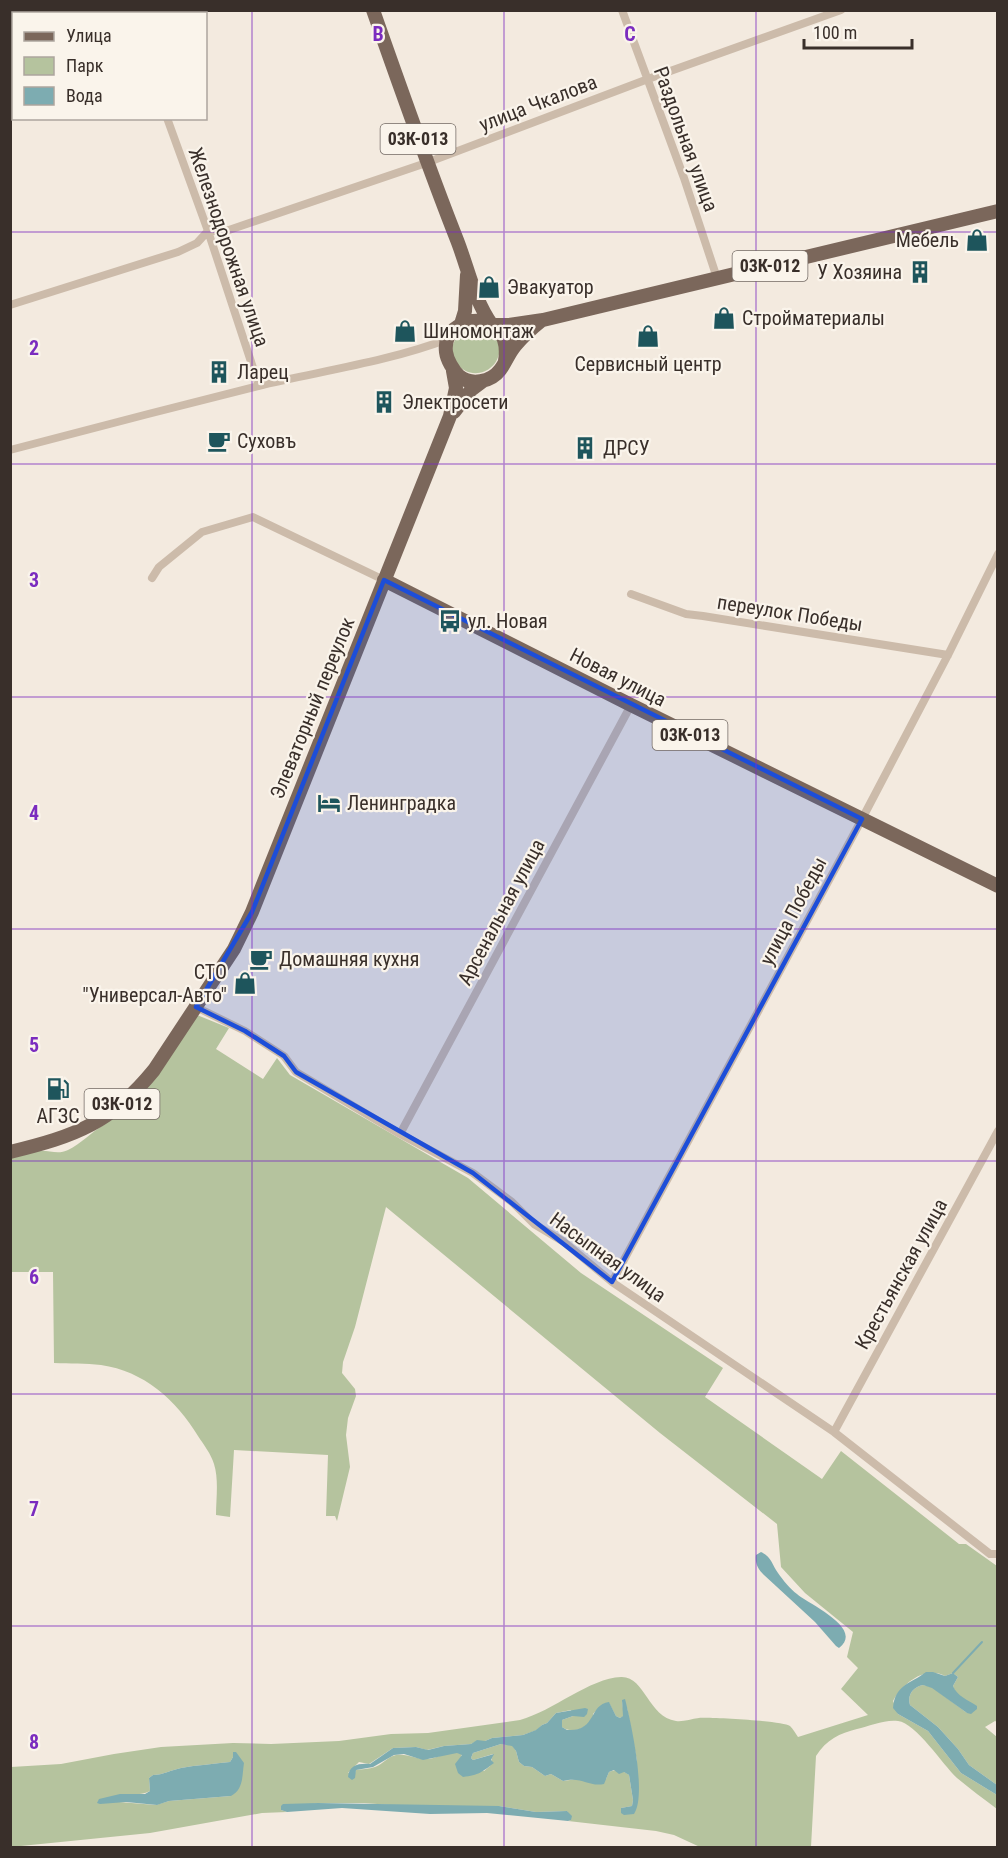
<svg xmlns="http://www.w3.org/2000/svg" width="1008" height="1858" viewBox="0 0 1008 1858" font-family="'Roboto Condensed',sans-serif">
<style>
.green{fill:#b5c39e;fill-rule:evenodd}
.water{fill:#7dacb1}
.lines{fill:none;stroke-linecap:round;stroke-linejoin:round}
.stream{stroke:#7dacb1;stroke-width:2}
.minor{stroke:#cba;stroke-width:8}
.primary{stroke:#7b675b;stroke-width:14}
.marked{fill:#1d4ed8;fill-opacity:0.2;stroke:#1d4ed8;stroke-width:4.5;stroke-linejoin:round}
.grid{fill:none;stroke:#7b2cbf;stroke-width:1.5;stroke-opacity:0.55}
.labels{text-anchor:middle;stroke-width:4.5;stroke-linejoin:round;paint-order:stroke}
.shield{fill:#faf4eb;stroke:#736a64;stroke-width:1.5}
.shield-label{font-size:18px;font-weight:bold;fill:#392f2a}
.street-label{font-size:20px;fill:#392f2a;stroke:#faf4eb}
.poi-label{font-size:20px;fill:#392f2a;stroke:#faf4eb;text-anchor:start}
.grid-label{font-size:20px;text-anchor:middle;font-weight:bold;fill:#7b2cbf;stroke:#faf4eb;stroke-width:4.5;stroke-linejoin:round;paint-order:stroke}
</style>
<rect width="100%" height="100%" fill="#f3eadf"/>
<path class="green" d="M486,327C489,330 494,333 496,337C498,339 498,342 499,345C503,371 470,384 456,362C447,349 455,339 463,329Z
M197,1015L229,1028L216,1049L263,1079L277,1058L290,1075L468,1178L581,1273L723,1368L705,1397L822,1479L841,1451L959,1544H966L997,1566V1722L995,1721L985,1727L997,1737V1785L969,1765L958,1749L938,1727L910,1705C907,1695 913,1687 923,1685L932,1687L967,1713L954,1689L953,1686L958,1677L953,1673L945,1676C925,1665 902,1684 893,1701L898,1714L928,1731L961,1773L997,1795V1809C984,1799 970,1789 957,1778C943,1765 916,1723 898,1721C886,1719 869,1726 857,1729C840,1733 826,1740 816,1756L811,1847H700L674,1835L656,1831L568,1821L571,1820L567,1811L536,1812L499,1806H404L364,1803H318L281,1810L287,1812L262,1813L150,1833L11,1847V1767L61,1764L114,1754L161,1747L233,1743L271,1744L339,1741L391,1734L428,1733L520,1720C553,1711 590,1678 621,1677C645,1676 648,1717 676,1721C683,1722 691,1719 699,1718C711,1717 782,1721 790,1726C793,1729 796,1734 798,1737L868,1715L841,1689L858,1668L847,1657L853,1632L805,1593L781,1567L777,1524L660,1433L386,1207L355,1327L343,1362L342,1373L355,1389L356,1396L348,1418L346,1435L350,1467L337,1521L335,1516H326L328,1455L234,1450L230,1517L216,1515C216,1499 219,1480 214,1464C211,1454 204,1445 198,1436C176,1400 144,1371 101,1365C86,1363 70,1364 54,1363L53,1272H11L10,1158C20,1156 30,1152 39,1151C49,1150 58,1155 68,1150C81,1144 91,1132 104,1125ZM622,1701L627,1708L637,1761L634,1814L621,1808L632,1806L633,1800L629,1775C623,1770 616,1769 609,1772L606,1779H577L563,1781L551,1774L545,1776L532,1767L524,1766L519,1762L516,1751L512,1745L501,1744L473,1753L471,1758L473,1760L493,1754L490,1766L484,1771L461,1757L462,1754C450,1750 441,1757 429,1759C417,1760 408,1753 396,1755C387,1757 383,1764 375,1767C369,1769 362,1769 356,1770L355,1773H348L359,1762L369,1764L393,1748L416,1747L427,1750L444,1746L471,1744L477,1741H485L492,1738L523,1735L537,1730L542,1725L547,1723L556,1713L571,1710L573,1716L562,1720V1727C572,1734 586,1729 592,1719C593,1718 593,1716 593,1714C596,1710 604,1706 609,1703L616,1716L620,1718L624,1716ZM233,1757L231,1796L169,1801L156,1805L119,1802L116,1796C127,1792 139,1797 150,1791L149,1778L153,1775C163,1775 171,1770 181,1768C197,1765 214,1764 230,1762Z"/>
<path class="water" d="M761,1552C772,1557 772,1565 778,1573C783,1580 790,1589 797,1594C808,1604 865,1628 839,1648L836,1646L815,1622L764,1575C758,1569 755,1564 756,1555Z
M926,1672H933L945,1676L953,1673L958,1677L953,1686C957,1696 968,1700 977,1706V1709L971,1714L967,1713L932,1688L923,1685C913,1687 907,1695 910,1705L938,1727L958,1749L969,1765L997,1785V1795L961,1773L928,1731L898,1714L893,1708C895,1684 911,1684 926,1672Z
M625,1699C631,1722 647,1795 634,1814L624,1815L621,1813V1808L632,1806L633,1800L629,1775L624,1772L619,1774L614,1770L609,1772L604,1784C588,1787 582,1776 563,1781L551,1774L545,1776L532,1767L524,1766L519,1762L516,1751L512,1746L501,1744L473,1753L471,1758L473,1760L494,1754L491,1760L494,1763C482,1772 479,1775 463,1777L458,1773L455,1764L462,1755L457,1753L423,1760L404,1754L394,1755L373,1767L356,1770L355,1778L352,1780L348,1777C349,1765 359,1763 370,1764L393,1748L416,1747L428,1750L444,1746L471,1744L477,1740L485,1741L492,1738L523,1735L536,1730L542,1725L547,1723L556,1713L585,1708L588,1709L587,1714L584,1717L573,1716L562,1720V1727L567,1730C597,1732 588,1705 609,1702L616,1716L620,1718L623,1716L622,1700Z
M233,1752H236L244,1763C242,1775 244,1789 231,1796L169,1801L157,1805L126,1802L100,1804L97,1803L99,1799L120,1794H145L150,1791L149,1778L153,1775C163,1775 171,1770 181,1768C197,1765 214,1764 230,1762L233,1757Z
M318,1803L499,1806L536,1812L567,1811L572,1816L571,1820L568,1821L487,1813L430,1814L342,1808L287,1812L281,1810V1806L283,1804Z"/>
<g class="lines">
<path class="stream" d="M997,1626L998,1625
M953,1673L982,1642"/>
<path class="minor" d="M128,10L129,14
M622,10L684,178L717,278
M93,14L102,10
M10,41L14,40
M167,118L208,231L259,386
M10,305L178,252L197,243L208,231H226L426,163L648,79L841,10
M10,450C93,428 175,407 258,386C321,371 387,362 448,339
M152,578L159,567L202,532L253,517L384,580
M631,594L686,614L703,616L948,655
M196,1007L245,1031L284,1056L296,1072L400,1134L473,1173L512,1202L534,1224L564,1242L612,1282L834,1432L990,1554H998
M400,1134L631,705
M612,1282L862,819L948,655L998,554
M834,1432L998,1131"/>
<path class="primary" d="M373,10C400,87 427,164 457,240C468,268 474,300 492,325H508L543,320L998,211
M461,324L465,311L467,275
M505,361C514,305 441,313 446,352C447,360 453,370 459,376C471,386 491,382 500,370C506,362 509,353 515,346C523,336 532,328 542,320
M454,412L471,390L483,381
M384,580L631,705L998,886
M10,1152C76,1136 111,1123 154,1070L234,949L252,912L450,416L456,388L453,371"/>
</g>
<path class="marked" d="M384,580L862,819L612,1282L473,1173L296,1072L284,1056L245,1031L196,1007L252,912Z"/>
<path class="grid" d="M252,10V1848M504,10V1848M756,10V1848M10,232H998M10,464H998M10,697H998M10,929H998M10,1161H998M10,1394H998M10,1626H998"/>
<defs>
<g id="shop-bare" transform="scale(1.8)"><path d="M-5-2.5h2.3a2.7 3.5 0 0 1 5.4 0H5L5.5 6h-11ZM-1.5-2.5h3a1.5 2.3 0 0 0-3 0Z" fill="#1e555c" stroke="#faf4eb" stroke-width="2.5" paint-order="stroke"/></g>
<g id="building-bare" transform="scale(1.8)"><path d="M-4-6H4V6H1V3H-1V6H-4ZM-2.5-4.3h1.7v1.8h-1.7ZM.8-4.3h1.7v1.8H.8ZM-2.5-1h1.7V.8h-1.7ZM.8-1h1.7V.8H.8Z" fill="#1e555c" stroke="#faf4eb" stroke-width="2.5" paint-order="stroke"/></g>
<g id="cafe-bare" transform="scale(1.8)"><path d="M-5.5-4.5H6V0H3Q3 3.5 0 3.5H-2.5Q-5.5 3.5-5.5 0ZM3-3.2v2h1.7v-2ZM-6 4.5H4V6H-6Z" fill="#1e555c" stroke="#faf4eb" stroke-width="2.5" paint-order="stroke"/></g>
<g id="bus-bare" transform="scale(1.8)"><path d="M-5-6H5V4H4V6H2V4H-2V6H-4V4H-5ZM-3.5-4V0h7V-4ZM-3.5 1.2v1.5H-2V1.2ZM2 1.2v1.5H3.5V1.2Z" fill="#1e555c" stroke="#faf4eb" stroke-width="2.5" paint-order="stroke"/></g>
<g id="hotel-bare" transform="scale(1.8)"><path d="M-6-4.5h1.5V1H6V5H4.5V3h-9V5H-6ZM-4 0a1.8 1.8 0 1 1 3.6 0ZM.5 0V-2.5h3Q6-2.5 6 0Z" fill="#1e555c" stroke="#faf4eb" stroke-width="2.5" paint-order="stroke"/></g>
<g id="fuel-bare" transform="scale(1.8)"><path d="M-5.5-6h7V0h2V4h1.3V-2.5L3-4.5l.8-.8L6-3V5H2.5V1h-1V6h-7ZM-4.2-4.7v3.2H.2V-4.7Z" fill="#1e555c" stroke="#faf4eb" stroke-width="2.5" paint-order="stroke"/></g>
</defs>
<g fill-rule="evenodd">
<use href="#shop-bare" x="977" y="240"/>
<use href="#building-bare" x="920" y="272"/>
<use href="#shop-bare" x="489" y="287"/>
<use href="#shop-bare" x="724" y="318"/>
<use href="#shop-bare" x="405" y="331"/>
<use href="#shop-bare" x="648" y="336"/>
<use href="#building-bare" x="219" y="372"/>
<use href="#building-bare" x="384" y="402"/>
<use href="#cafe-bare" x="219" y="441"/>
<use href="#building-bare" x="585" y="448"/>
<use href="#bus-bare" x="450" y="621"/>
<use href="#hotel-bare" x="329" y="803"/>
<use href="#cafe-bare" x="261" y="959"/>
<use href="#shop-bare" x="245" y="983"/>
<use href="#fuel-bare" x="58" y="1089"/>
</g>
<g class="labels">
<g class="shield">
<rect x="380.5" y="124" width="75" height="30" rx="4.5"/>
<rect x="732.5" y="251" width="75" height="30" rx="4.5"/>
<rect x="652.5" y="720" width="75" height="30" rx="4.5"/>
<rect x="84.5" y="1089" width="75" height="30" rx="4.5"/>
</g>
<g class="shield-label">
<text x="418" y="145">03К-013</text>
<text x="770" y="272">03К-012</text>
<text x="690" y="741">03К-013</text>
<text x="122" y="1110">03К-012</text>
</g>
<g class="street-label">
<text transform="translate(538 103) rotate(-21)" y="7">улица Чкалова</text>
<text transform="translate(686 139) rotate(70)" y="7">Раздольная улица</text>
<text transform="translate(229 247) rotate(71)" y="7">Железнодорожная улица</text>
<text transform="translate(790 613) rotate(9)" y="7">переулок Победы</text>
<text transform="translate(618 677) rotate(27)" y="7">Новая улица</text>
<text transform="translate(312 708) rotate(-68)" y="7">Элеваторный переулок</text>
<text transform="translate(793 911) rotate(-62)" y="7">улица Победы</text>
<text transform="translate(501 912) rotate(-62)" y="7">Арсенальная улица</text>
<text transform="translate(608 1257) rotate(36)" y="7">Насыпная улица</text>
<text transform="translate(901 1274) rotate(-61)" y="7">Крестьянская улица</text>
</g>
<g class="poi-label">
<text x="959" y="247" text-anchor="end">Мебель</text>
<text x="902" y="279" text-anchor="end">У Хозяина</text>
<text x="507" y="294">Эвакуатор</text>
<text x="742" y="325">Стройматериалы</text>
<text x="423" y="338">Шиномонтаж</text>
<text x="648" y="371" text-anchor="middle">Сервисный центр</text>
<text x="237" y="379">Ларец</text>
<text x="402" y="409">Электросети</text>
<text x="237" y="448">Суховъ</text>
<text x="603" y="455">ДРСУ</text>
<text x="468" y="628">ул. Новая</text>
<text x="347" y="810">Ленинградка</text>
<text x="279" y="966">Домашняя кухня</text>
<text x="227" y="979" text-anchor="end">СТО<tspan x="227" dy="23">"Универсал-Авто"</tspan></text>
<text x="58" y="1123" text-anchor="middle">АГЗС</text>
</g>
</g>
<g class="grid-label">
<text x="378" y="41">B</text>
<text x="630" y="41">C</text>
<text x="34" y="355">2</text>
<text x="34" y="587">3</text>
<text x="34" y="820">4</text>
<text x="34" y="1052">5</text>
<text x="34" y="1284">6</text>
<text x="34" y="1516">7</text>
<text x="34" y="1749">8</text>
</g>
<rect width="1008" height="1858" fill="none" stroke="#392f2a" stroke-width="24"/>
<rect x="12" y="12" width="195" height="108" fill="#faf4eb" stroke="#ada59e" stroke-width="1.5"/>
<rect x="24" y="32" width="30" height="9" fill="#7b675b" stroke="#ada59e" stroke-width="1.5"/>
<text x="66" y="42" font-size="18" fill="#392f2a">Улица</text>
<rect x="24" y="57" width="30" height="18" fill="#b5c39e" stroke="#ada59e" stroke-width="1.5"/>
<text x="66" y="72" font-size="18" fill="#392f2a">Парк</text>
<rect x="24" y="87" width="30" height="18" fill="#7dacb1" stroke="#ada59e" stroke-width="1.5"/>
<text x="66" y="102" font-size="18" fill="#392f2a">Вода</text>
<path d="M804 39v9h108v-9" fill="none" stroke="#392f2a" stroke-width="3"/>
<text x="813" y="39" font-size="18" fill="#392f2a" stroke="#faf4eb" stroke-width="4.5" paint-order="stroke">100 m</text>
</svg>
